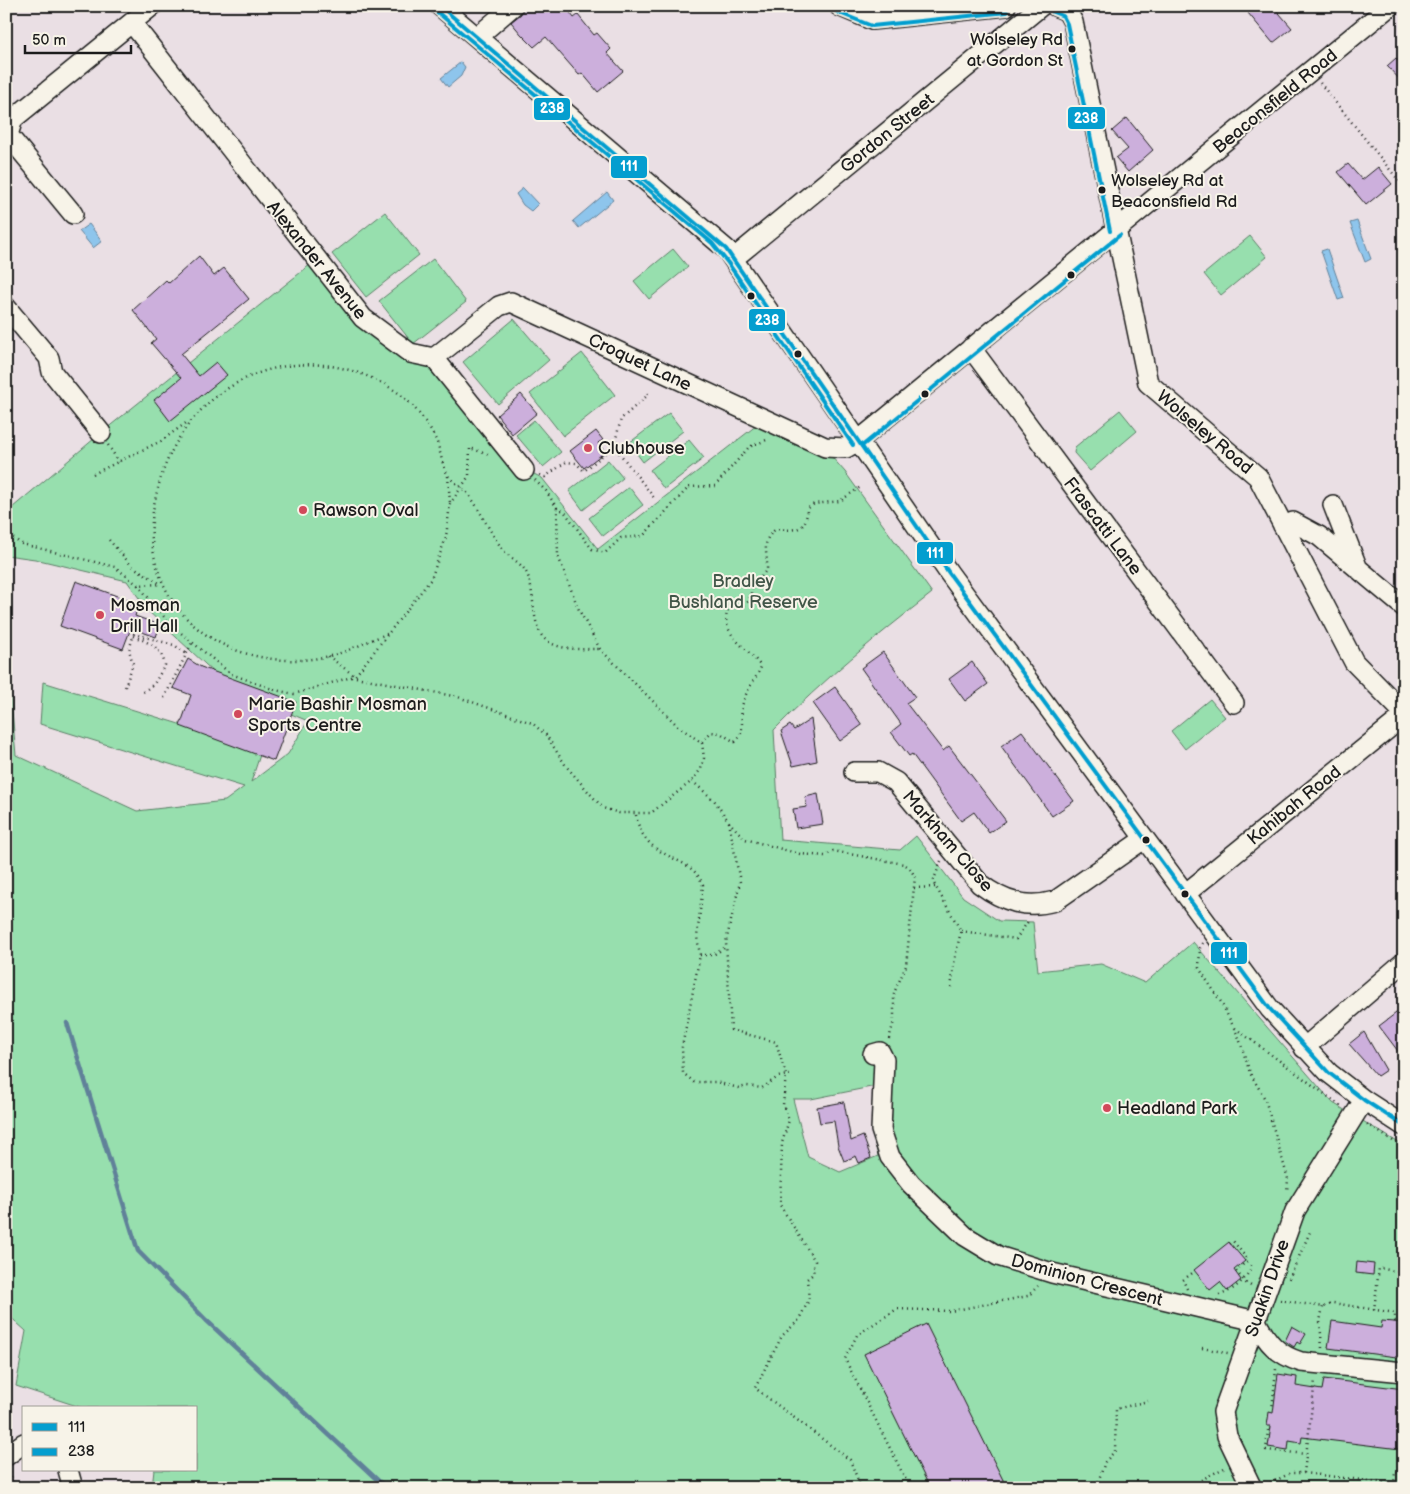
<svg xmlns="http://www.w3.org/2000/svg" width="1410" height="1494" viewBox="0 0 1410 1494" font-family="'Balsamiq Sans',sans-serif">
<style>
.green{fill:#97dfae;stroke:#5a7e65;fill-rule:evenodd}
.water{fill:#8ec5ec;stroke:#608199}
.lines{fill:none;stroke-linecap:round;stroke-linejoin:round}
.stream{stroke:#608199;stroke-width:4.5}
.building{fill:#ccafdc;stroke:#1c1c1c}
.minor-casing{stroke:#1c1c1c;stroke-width:22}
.path{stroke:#1c1c1c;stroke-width:2.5;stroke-dasharray:1 4;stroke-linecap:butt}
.minor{stroke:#f7f3e8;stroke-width:19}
.bus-1-casing{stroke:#f7f3e8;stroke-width:8}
.bus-2-casing{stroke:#f7f3e8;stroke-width:8}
.bus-1{stroke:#049ecf;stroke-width:4}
.bus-2{stroke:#049ecf;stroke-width:4}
.bus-dot{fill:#1c1c1c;stroke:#f7f3e8;stroke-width:2}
.poi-dot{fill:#d1495b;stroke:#f7f3e8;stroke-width:2}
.labels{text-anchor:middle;stroke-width:4;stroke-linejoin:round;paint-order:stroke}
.bus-label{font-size:17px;fill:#1c1c1c;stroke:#f7f3e8;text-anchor:end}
.street-label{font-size:18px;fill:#1c1c1c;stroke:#f7f3e8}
.poi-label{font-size:18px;fill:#1c1c1c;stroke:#f7f3e8;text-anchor:start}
.park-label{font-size:18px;fill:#415648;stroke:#f7f3e8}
.line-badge{stroke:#f7f3e8;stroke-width:2}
.badge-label{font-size:14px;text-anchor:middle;font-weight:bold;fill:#fff}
</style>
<rect width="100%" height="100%" fill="#eadfe4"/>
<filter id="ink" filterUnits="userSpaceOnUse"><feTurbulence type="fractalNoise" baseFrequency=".02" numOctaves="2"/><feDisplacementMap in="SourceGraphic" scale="10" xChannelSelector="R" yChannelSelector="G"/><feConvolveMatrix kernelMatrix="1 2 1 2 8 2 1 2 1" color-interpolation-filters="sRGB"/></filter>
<g filter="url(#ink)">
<path class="green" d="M385,212L419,255L366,297L332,254Z
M1250,236L1267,257L1221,295L1204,274Z
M673,249L688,267L649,299L634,281Z
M433,259L466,302L413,344L379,301Z
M316,260L363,318L434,358L524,469L542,478L598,549L757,425L831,456L845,472L932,593C877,636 823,680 774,730L780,840L900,850L916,836L963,897L999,921L1033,922L1038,971L1101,964L1145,983L1193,942L1333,1103L1404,1146V1488H152L154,1470H196V1408H83L16,1386L26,1331L6,1313V645L16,755L137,811L225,801L244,787L40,724L43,682L189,727L261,752L251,782L288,754L308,721L233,690L148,611L127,581L35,559L6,555V513L101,433ZM876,1086L872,1132L878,1156L840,1172L808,1157L793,1099H811Z
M514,319L549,360L498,404L463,362Z
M582,353L615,395L563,436L530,394Z
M1120,410L1137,431L1090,471L1074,453L1075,447Z
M669,413L683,431L643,462L629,443Z
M534,420L561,452L543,467L516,435Z
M689,440L704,458L664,489L650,470Z
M608,460L623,478L583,510L569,491Z
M629,487L643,505L603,536L589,518Z
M1210,699L1225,717L1185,749L1171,731Z"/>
<path class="water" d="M461,62L465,67L461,76L448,87L441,78Z
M523,188L538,204L531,211L523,205L516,194Z
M607,192L613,200L579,228L573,221Z
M1357,221L1371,259L1365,262L1350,223Z
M89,224L102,241L93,248L79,231Z
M1327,249L1344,298L1338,300L1321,251Z"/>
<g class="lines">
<path class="stream" d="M67,1023L138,1251L206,1320L386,1488"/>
</g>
<path class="building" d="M524,6H565L574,18L578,15L594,35L597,33L611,49L607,53L623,71L598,92L582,73L579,75L546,37L534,47L521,34L511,22L521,14Z
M1256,6H1273L1292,28L1273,43L1248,13Z
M1396,58L1404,68V84L1387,66Z
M1127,118L1153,150L1128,172L1116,158L1128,149L1112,131Z
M1348,164L1362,180L1378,167L1392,184L1366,205L1338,172Z
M199,256L214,276L224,268L249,299L181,354L199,376L216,362L227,375L170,421L154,400L181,378L151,343L156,339L133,310L166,280L169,283Z
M521,394L537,413L512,434L497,415Z
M596,431L603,440L598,443L605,452L584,468L570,451Z
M76,581L139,604L135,616L160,625L156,637L131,628L123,649L60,626Z
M883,652L915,697L906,703L943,751L949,746L1006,821L989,833L974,812L961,821L912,754L909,756L891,732L901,724L861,668Z
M188,659L201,667L296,702L274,761L180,726L191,695L173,688Z
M972,662L988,684L965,701L949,679Z
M835,687L862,725L840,741L813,703Z
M811,719L817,761L793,766L781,731L790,725L794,730Z
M1022,731L1074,801L1052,816L1001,746Z
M818,794L823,824L796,828L793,809L807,807L805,797Z
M1404,1007V1059L1379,1026Z
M1364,1032L1386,1070L1377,1076L1349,1044Z
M844,1102L851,1141L863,1136L871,1158L859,1163L856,1156L844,1161L838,1146L834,1121L820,1123L817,1107Z
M1229,1242L1245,1261L1234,1270L1241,1280L1227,1291L1220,1282L1210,1290L1194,1270Z
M1357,1262L1374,1264L1373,1275L1356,1273Z
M1332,1321L1381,1328L1382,1321L1404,1323V1358L1328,1348Z
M926,1324L1007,1488H930L864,1354Z
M1292,1326L1306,1334L1300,1344L1297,1342L1294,1347L1285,1341Z
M1278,1374L1297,1377L1296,1386L1322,1390L1324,1379L1404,1389V1415L1400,1449L1302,1437L1301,1443L1289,1441L1288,1450L1268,1447L1271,1426H1267L1269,1412L1273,1413Z"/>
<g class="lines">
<g class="minor-casing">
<path id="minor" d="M440,6L726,249L949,573L1270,1009L1329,1073L1364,1100L1404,1126
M839,6L872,20L1006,6
M1055,6L1067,11L1073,22L1148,383L1258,477L1354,662L1404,713
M132,23L363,318L410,353L434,358L524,470
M477,37L513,6
M6,111L13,119L152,6
M13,119L8,135L73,214
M733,259L1041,6
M6,307L49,358L52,372L101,433
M971,348L1234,703
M434,358L499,306L511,302L825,447L846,448L858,441L1390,6
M1333,505L1358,569
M1283,526L1293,522L1319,536L1404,607
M854,772H878L896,782L980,884C1004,902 1026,909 1055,901L1144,839
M1185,894L1404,716
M1304,1048L1404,962
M873,1054L880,1052L884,1060L881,1130L890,1157L911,1184L965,1236L998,1256L1052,1273L1256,1321C1267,1343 1278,1355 1301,1362L1404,1372
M6,1456L24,1443
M68,1470L73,1488
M1252,1488L1227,1436L1223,1412L1295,1211L1364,1100"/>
</g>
<path class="path" d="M1320,83L1404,187
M108,445L119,462
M614,446L621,419L648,395L647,391
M93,474L161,441L186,423
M540,475L545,477L566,462L576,463L584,471L614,446L655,499
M448,476L450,503
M535,480L546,491L557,508
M13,538L22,544L115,567L138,585L162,584
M109,540L132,566L161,584
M138,585L170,624L231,674L275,690L294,694L355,676L431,579L446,537L450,504L469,476L470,448L490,455
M387,634C366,641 347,653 325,657C253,671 175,638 156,563C149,538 151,513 158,488C184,384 294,331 389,387C409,398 426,420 436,440C441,451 442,469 450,478C456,484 463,488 469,495C481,511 489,531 501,547C507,557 521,562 526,572C536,589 530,628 546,640C561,651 581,649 600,649
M133,636C150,643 161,647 165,665L154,684L143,692
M328,656L356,677L458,697L532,723L546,735L566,766L593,797L603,808L619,813H651L692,781L701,769L704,758L702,743L678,726L600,649L579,610L558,556L557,508L564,511L592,549L605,553L621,538L643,536L689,487L715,486L749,447L769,439
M125,687L133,664L129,650L134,634L174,645L187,654
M164,698L192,643
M702,742L711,732L720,733L735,742C748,730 738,719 743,703C746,690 756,679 761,667C749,647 715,633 730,605L742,606L749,601L752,589L767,569C768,552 760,541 776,529C793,530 807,533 807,509L814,504L840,501L862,486
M692,781L714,800L729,822L745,839L800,854L825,856L833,851L904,864L910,868L915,877L906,966L894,993V1021L889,1039
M636,815C644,863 691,852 703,885L697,937L700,955L682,1047L683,1073L694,1082H715L739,1088L747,1086L762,1088L778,1077L793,1074
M729,822L740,882L726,942L731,1030L776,1042L786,1075L783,1105L789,1120L782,1143L780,1205L815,1261L813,1274L807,1279L809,1300L798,1321L782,1336L755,1388L850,1460L861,1488
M941,861L933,882L961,931L955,957L951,988
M914,888L935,887
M961,931L1016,939L1029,920
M1203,943L1200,948L1199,968L1221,1002L1239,1038L1250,1073L1265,1099L1288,1179L1287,1192
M700,955H713L726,947
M1235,1028L1341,1106
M1367,1124L1393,1141
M1230,1244L1233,1241L1248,1260L1236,1271L1246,1283L1251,1286
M1289,1279L1310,1232
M1187,1289L1183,1280L1195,1271
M1219,1295C1232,1292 1249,1278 1251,1265
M1280,1300L1324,1307L1333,1303L1395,1313V1321L1404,1322
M1374,1310L1379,1268L1404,1273
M1202,1348L1228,1353
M1322,1348L1320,1321L1323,1307
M6,1406L12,1412L6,1424
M1272,1410L1276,1369
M1268,1430L1266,1450L1306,1454
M10,1472L14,1488
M1304,1473L1315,1380
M1201,1480L1224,1468
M1266,1485L1291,1473H1304L1394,1484L1395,1472L1404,1473
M910,1488L845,1359L857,1335L897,1309L951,1311L1028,1296L1038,1286
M1091,1488L1098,1482L1105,1462L1115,1451L1116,1409L1148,1401"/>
<use href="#minor" class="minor"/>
<g class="bus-1-casing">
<path id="bus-1" d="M440,6L726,249L949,573L1270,1009L1329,1073L1364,1100L1404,1126"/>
</g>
<g class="bus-2-casing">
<path id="bus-2" d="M436,11L712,243L728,263L853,445
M837,12L872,26L1007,12
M1053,12L1063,16L1067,24L1110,231
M862,446L1120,235"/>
</g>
<use href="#bus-1" class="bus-1"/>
<use href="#bus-2" class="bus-2"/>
</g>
</g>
<g class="bus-dot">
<circle cx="1072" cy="49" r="4.5"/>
<circle cx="1102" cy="190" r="4.5"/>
<circle cx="1071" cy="275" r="4.5"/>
<circle cx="751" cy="296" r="4.5"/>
<circle cx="798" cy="354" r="4.5"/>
<circle cx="925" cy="394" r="4.5"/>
<circle cx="1146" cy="840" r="4.5"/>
<circle cx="1185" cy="894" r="4.5"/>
</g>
<g class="poi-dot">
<circle cx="588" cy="448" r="5"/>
<circle cx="303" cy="510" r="5"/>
<circle cx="100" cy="615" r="5"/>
<circle cx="238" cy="714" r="5"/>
<circle cx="1107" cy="1108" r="5"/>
</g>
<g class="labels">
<g class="bus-label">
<text x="1063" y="45">Wolseley Rd<tspan x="1063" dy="21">at Gordon St</tspan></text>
<text x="1111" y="186" text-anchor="start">Wolseley Rd at<tspan x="1111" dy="21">Beaconsfield Rd</tspan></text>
</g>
<g class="street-label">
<text transform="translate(1275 101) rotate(-39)" y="6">Beaconsfield Road</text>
<text transform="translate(887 133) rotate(-39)" y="6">Gordon Street</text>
<text transform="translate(317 260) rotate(51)" y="6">Alexander Avenue</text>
<text transform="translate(640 362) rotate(25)" y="6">Croquet Lane</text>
<text transform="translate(1205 432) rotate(40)" y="6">Wolseley Road</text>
<text transform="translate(1103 526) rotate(53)" y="6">Frascatti Lane</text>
<text transform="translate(1294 805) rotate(-39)" y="6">Kahibah Road</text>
<text transform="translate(948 841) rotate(49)" y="6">Markham Close</text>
<text transform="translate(1087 1280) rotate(15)" y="6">Dominion Crescent</text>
<text transform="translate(1267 1288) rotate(-71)" y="6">Suakin Drive</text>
</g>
<g class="poi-label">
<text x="598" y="454">Clubhouse</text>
<text x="313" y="516">Rawson Oval</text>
<text x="110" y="611">Mosman<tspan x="110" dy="21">Drill Hall</tspan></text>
<text x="248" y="710">Marie Bashir Mosman<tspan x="248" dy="21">Sports Centre</tspan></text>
<text x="1117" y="1114">Headland Park</text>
</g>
<g class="park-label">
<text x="743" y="587">Bradley<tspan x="743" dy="21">Bushland Reserve</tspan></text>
</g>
</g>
<g class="line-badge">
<rect x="533" y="97" width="38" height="24" rx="5" fill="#049ecf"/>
<rect x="1067" y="106" width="39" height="24" rx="5" fill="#049ecf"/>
<rect x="610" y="155" width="38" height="24" rx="5" fill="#049ecf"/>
<rect x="748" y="308" width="38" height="24" rx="5" fill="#049ecf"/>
<rect x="916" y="541" width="38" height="24" rx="5" fill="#049ecf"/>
<rect x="1210" y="941" width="38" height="24" rx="5" fill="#049ecf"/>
</g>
<g class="badge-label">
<text x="552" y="113">238</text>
<text x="1086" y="123">238</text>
<text x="629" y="171">111</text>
<text x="767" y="325">238</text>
<text x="935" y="558">111</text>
<text x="1229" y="958">111</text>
</g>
<rect width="1410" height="1494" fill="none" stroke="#f7f3e8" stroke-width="25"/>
<rect x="12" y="12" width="1385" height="1469" fill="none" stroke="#1c1c1c" stroke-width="2" filter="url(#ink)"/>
<rect x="22" y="1406" width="175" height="65" fill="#f7f3e8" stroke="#9f9d96"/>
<rect x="32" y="1423" width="25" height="8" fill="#049ecf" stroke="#9f9d96"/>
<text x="68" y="1432" font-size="15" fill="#1c1c1c">111</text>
<rect x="32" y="1448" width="25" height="8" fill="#049ecf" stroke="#9f9d96"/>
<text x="68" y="1456" font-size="15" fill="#1c1c1c">238</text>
<path d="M25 45v8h106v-8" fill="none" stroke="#1c1c1c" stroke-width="2.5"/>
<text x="32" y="45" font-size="15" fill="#1c1c1c" stroke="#f7f3e8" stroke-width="4" paint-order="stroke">50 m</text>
</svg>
